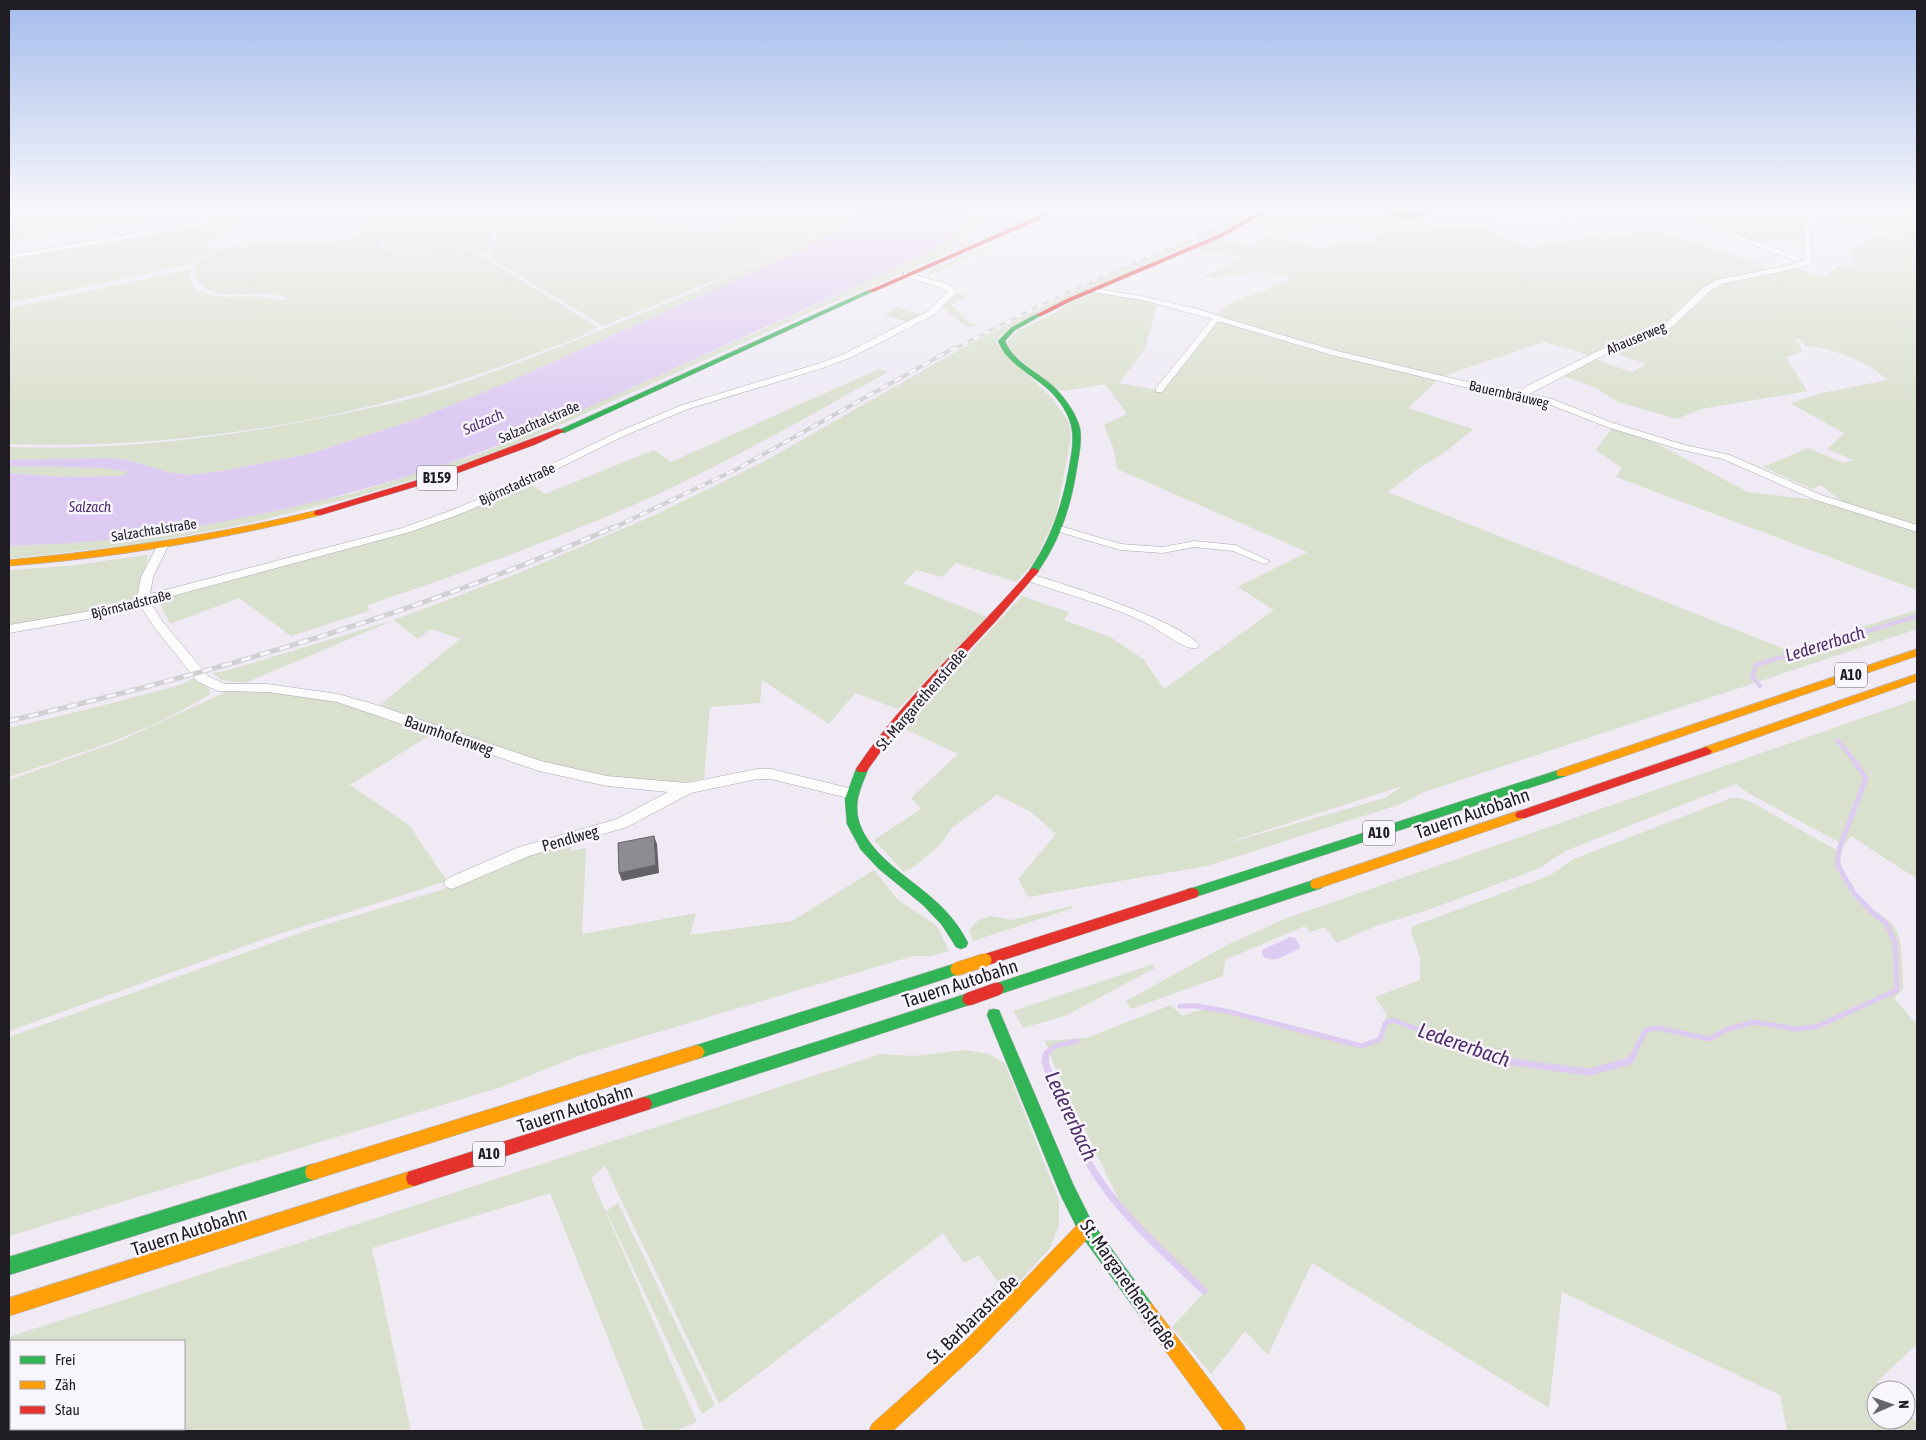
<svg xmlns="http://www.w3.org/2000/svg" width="1926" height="1440" viewBox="0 0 1926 1440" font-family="'Asap Condensed',sans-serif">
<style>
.green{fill:#dae0ce;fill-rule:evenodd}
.water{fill:#decbf2}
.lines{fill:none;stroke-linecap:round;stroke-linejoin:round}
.stream-far2{stroke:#decbf2;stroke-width:4}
.stream-far1{stroke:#decbf2;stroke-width:5}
.stream{stroke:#decbf2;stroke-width:7}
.street-casing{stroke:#aba7af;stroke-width:1}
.fast-casing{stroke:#aba7af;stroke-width:1}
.slow-casing{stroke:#aba7af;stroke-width:1}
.jam-casing{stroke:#aba7af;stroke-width:1}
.street{fill:#fdfcfd;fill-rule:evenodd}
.fast{fill:#30b455;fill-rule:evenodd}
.slow{fill:#ff9f0a;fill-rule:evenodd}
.jam{fill:#e5322d;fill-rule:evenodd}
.rail-far2-casing{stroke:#d1d0d3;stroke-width:3}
.rail-far1-casing{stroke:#d1d0d3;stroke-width:4}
.rail-casing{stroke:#d1d0d3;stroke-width:5}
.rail-far2{stroke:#f9f5fd;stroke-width:2;stroke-dasharray:6;stroke-linecap:butt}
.rail-far1{stroke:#f9f5fd;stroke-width:2.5;stroke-dasharray:8;stroke-linecap:butt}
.rail{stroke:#f9f5fd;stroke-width:3;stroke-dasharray:10;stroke-linecap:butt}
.slow-bridge-casing{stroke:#aba7af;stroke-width:14;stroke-linecap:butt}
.jam-bridge-casing{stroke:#aba7af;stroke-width:14;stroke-linecap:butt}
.slow-bridge{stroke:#ff9f0a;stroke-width:13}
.jam-bridge{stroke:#e5322d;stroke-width:13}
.shaded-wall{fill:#646167}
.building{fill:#8f8b93;stroke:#646167}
.labels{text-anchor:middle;stroke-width:5;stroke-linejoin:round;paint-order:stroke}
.far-street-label{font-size:14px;fill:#1f1c23;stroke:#f9f5fd}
.far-water-label{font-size:15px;font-style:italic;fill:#502f6c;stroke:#f9f5fd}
.shield{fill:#f9f5fd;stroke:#605d64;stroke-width:1}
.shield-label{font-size:15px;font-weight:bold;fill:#1f1c23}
.street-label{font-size:16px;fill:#1f1c23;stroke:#f9f5fd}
.water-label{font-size:18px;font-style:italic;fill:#502f6c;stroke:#f9f5fd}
.near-street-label{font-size:19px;fill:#1f1c23;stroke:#f9f5fd}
.near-water-label{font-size:21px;font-style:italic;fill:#502f6c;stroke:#f9f5fd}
</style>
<rect width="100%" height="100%" fill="#efeaf4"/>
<path class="green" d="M9,210H146L145,221L9,240Z
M398,210H464L484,220L492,226L494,232L493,239L485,254L468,247L390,248L384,246L383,244L393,216L390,212Z
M467,210H650L641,215L713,234L740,210H787L791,212L790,219L793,223L799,219L795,213L797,211L840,210L834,221L824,228L797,242L731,274L603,326L490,258L489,255L496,239V226L491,221Z
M848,210H865L821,240L794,254L502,385L412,421L309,454L228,470L190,475L168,472L127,460L106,458L9,460V447C115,451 223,438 327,417C367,409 408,401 447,388C526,362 603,329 679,298C714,283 747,268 781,252C805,240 829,230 848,210Z
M1258,210L1224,231H1219L1010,328L996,340L997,345L1053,399L1069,423L1071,438L1056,516L1035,561L1016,582L956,563L942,577L917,570L903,583L987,617L898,709L855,693L829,724L762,680L760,703L710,707L704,779L676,783L634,782L536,762L475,742L380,705L460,639L431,629L418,639L394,620L245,683L222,680L212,673L226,671L394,620L521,572L655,515L765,461L957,351L1020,318L1133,264Z
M1302,210H1382L1426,224L1450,228L1481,227L1530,248L1589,238L1658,232L1747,259L1772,269L1715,282L1677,317L1656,330L1589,355L1544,342L1441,377L1338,353L1220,317L1218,312L1230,303L1290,280L1288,276L1259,271L1234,276L1228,274L1215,279L1204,276L1243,258L1198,249L1220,239L1249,247L1266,236L1321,249L1342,244L1374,243L1371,240L1393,245L1474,247L1384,242L1370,239L1382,234L1340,219L1328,223L1331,225C1317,229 1294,223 1283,236L1284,238C1271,237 1261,230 1251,222L1265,213L1285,218Z
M1669,210H1802L1805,221L1806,244L1775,240L1759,243Z
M1806,210H1917V528L1845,504L1821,485L1812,489L1763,467L1808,448L1844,463L1853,460L1827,449L1844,433L1790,403L1822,393L1887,380C1867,360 1833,349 1805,346L1799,339L1794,338L1800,346L1802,352L1786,357L1807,391L1701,409L1677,419L1618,402L1594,387L1563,376L1594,359L1632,372L1646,364L1609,351L1658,334L1678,322L1700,299L1716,286L1737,279L1793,268L1826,277L1837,266H1856L1853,250L1875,234L1903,241L1906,237L1831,216C1823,219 1811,220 1806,210Z
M974,214L987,215L976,229L940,257L814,311L544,432L488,455L430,475L355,497L246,524L142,544L9,559V546L106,540L248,516L354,493L484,452L761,330L926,254L963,227Z
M228,215L238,219V223L228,234L204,241L215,251L201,256L192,264L9,303V258C78,247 162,240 228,215Z
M389,215L380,243L384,249L454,248L472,250L593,324L596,328C573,342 540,351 515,361C358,421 177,450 9,444V308L191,269C191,272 190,278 191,281C199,302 243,296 261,297C269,297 281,302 288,299C263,286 230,303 205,288C199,284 194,277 195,269C200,239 280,245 301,244C316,244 332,242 347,240L356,236L362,227L360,221Z
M1009,237L1002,242L927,276L928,272L933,269Z
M1097,293L1157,303L1152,325L1144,350L1119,383L1161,391L1218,320L1434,379L1435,383L1408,408L1473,429L1447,451L1416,470L1388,492L1787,650L1917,610V629L1422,793L1401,804L1207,866L1028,897L1018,879L1056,834L1031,812L997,795L953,827L940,845L915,866L904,872L874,840L921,809L911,798L958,754L901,727L1022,596L1069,612L1064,620L1110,637L1143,659L1164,689L1274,610L1238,587L1307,552L1117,469L1114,450L1104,425L1127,414L1105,384L1064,391L1058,390L1013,354L1007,342L1017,331L1057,312L1073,301ZM1402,786L1385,798L1232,842L1233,841Z
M963,294L967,296L951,304L970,324L978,325L967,327L942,307L956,295Z
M895,307L922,315L909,322L885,315Z
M879,369L888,372C811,415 734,459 654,496C560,538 465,572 368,605L369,611L291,636L239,598L170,624L158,600L461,513L530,484L545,494L654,450L671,462Z
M1613,427L1642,436L1748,492L1824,501L1917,531V590L1616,477L1622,468L1596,450Z
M9,466L106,468L128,472L127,473L122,476L63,477L9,473Z
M148,555C145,567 143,588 133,598C117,614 34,621 9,625V570L67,566Z
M193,678L209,689L210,694C149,733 77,754 9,777V728L105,705L183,684Z
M228,691C256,692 285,692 312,696C353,703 393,720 432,734L350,785L409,825L447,881L273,936L9,1031V780L117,742Z
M1917,699V879L1851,836L1844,845L1748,793L1736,784L1565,851L1540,868L1431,909L1376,926L1337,943L1325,927L1310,932L1305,926L1225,960L1223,976L1131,1009L1126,1001L1231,943L1287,918Z
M1731,798H1740L1751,802L1838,851C1841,869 1851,892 1866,904C1875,912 1892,919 1897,932C1903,946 1902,973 1903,989L1894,998L1917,1025V1344L1877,1382L1885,1390H1876V1420H1906V1411L1917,1423V1431H1787L1780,1395L1562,1292L1549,1408L1312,1263L1268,1355L1245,1331L1211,1374L1172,1327L1203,1294L1127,1217L1056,1070L1045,1041L1086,1038L1171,1005L1182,1016L1200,1010H1229L1365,1046L1377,1041L1387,1015L1375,997L1420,980V957L1411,933L1413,926L1549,876L1574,859Z
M571,840V851L586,848L582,934L696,913L690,935L792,921L874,870L898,900L937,926L949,951L931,956H913L578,1056L502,1087L9,1236V1037L311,929L441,890L527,852Z
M1072,906L1073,908L973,941L969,930L979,920L991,916L1012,920Z
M1153,964L1155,968L1065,1016L1023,1028L1013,1011Z
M965,1050L989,1054L1005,1064L1059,1200V1225L1050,1248L1007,1295L979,1255L964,1263L943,1233L719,1404L605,1166L591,1178L697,1422L674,1431H645L550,1193L372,1248L411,1431H9V1337L881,1054L914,1056ZM11,1341H184V1429H11Z
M618,1203L715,1405L702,1414L606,1211Z"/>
<path class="water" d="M865,210H975L963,227L926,254L538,430C399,486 256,521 107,540C75,544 41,544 9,546V473L63,477L122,476L128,472L106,468L9,466V460L106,458L127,460L168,472L190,475L228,470L309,454L412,421L502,385L794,254L821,240Z
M1290,937L1295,938L1300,946L1299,949C1287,954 1272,966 1262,955V950Z"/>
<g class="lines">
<path class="stream-far2" d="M1760,686L1752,676L1756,665L1917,616
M1837,740L1853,759"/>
<path class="stream-far1" d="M1180,1006H1197L1230,1012L1362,1046L1380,1039L1385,1024L1392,1020L1494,1057
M1046,1057V1053L1055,1046L1077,1041
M1632,1057L1646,1030L1659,1028L1709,1039L1728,1029L1754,1022L1796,1029L1816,1027L1897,990L1895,942L1886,923L1874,914L1854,893L1837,864L1840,847L1866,778L1852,758"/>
<path class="stream" d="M1046,1056L1045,1062C1059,1099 1072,1137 1093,1170C1122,1217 1165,1253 1204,1291
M1490,1056L1505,1061L1589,1072L1630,1061L1633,1056"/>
<g class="street-casing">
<path id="street" d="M231,210H241L193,228L9,259V255L192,224Z
M373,210H388L390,212L387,214Z
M1596,210H1607C1582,225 1462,231 1432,226C1425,225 1416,221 1411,217L1414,215L1432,222L1470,224L1538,219Z
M1662,210H1672L1803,259L1796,261Z
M1801,210H1807L1811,222L1812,263L1797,268L1722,284L1710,291L1672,327L1656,336L1610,352L1529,394L1552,399L1613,423L1685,445L1730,455L1821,495L1917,525V532L1813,499L1723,459L1678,449L1607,427L1546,403L1481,391L1332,355L1218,321L1162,392H1156V388L1212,319L1142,300L1091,292L1087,290L1091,288L1142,296L1202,310L1231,320L1337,351L1481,385L1521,392L1525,387L1604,348L1650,332L1666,323L1704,287L1717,280L1795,264L1805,260V222Z
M904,272L948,284L957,292L934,315L852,357L826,367L688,409L626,435L494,500L455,516L410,532L150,602L163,622L208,676L225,684H268L338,694L380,706L541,761L607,776L687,783L757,769H771L857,790L859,794L857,798L852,799L771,779H757L691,793L627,827L529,856L452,889L446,887L444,883L446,879L519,847L617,819L668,792L607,786L539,771L337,702L268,692L218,691L198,682L154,627L140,605L110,615L9,633V625L108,608L137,598L141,577L159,542H167L169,544L153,577L150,594L402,528L447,512L486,496L620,431L682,405L820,363L846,353L928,311L948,292L942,288L904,276Z
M1060,526L1121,544L1163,547L1194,541L1235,545L1270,561L1264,564L1233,551L1194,547L1163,553L1120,550L1056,531L1054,529Z
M1029,574C1061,582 1182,622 1199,645L1197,648C1185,651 1161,631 1150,625C1114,606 1064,594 1025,580L1023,578L1025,576Z"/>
</g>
<g class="fast-casing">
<path id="fast" d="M869,290L874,291L564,433L557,431Z
M1037,314L1042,315L1015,330L1005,341C1014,364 1041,373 1057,390C1067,401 1077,415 1080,429C1082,442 1079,455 1077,467C1071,507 1060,540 1037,573L1034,574L1029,571C1051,539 1062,506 1069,468C1071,456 1074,443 1072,430C1070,415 1060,401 1050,391C1032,374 1007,364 998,341L1011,328Z
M862,765L866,766L868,769C865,778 860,788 858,798C849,843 904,873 932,898C947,911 959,925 968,943L966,947L961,949L956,947L942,925L923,905L879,869L861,850L847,824L845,799L856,769L858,766Z
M1562,769L1566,770L1568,773L1566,776L1192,898L1187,897L1185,893L1187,889L1192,888Z
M1317,879L1322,880L1324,884L1322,888L997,995L992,993L990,989L992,985L997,983Z
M957,963L962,965L964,969L962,973L957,975L697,1059L692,1057L689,1052L692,1047L697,1045Z
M969,993L974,995L976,999L974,1003L969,1005L644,1111L638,1109L636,1104L638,1099L644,1097Z
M994,1009L999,1010L1001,1015L1073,1184L1092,1222L1152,1304L1155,1310L1152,1316L1146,1319L1140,1316L1080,1234L1061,1196L987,1015L989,1010Z
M313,1164L319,1166L321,1172L319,1178L313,1180L9,1275V1257Z"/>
</g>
<g class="slow-casing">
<path id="slow" d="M318,510L322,513L321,515C219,540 114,558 9,566V560C113,550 216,535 318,510Z
M1917,649V656L1566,776H1558L1556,773L1558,770Z
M1917,674V681L1710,754H1702L1700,751L1702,748Z
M1521,810L1525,812L1527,815L1525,818L1317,889L1312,888L1310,884L1312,880Z
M697,1045L702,1047L705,1052L702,1057L697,1059L313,1180L307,1178L305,1172L307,1166L313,1164Z
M414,1170L420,1172L422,1178L420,1184L414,1186L9,1316V1298Z
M1086,1219L1092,1222L1095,1228L1092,1234L977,1353L893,1431H869L872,1424L965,1341L1080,1222Z
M1146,1301L1152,1304L1243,1424L1246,1431H1224L1140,1316L1137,1310L1140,1304Z"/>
</g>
<g class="jam-casing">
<path id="jam" d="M1046,210H1053L1036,221L873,292L868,291L1032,219Z
M1262,210H1269L1222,237L1071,301L1041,316L1036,315L1067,299L1218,235Z
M1384,210L1415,215L1426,210H1433C1419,223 1399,219 1384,210Z
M558,429L565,431L534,445L444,478L321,515H315L314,513L315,511L438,474Z
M1034,568L1039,571L995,622L904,719L866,772H858L856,769L858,766C907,693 974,636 1031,569Z
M1706,747L1712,751L1710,754L1525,818H1517L1515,815L1517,812Z
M1192,888L1197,889L1199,893L1197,897L985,966L980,964L978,960L980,956L985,954Z
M644,1097L650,1099L652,1104L650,1109L644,1111L414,1186L408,1184L406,1178L408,1172L414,1170Z"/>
</g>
<use href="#street" class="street"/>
<use href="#fast" class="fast"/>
<use href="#slow" class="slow"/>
<use href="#jam" class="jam"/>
<g class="rail-far2-casing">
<path id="rail-far2" d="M1199,222L1225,210
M952,250L1012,225L1041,210
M952,350L1038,306L1252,210"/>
</g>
<g class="rail-far1-casing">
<path id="rail-far1" d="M611,529L737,469L954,348"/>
</g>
<g class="rail-casing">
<path id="rail" d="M9,721C216,672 419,613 614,527"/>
</g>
<use href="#rail-far2" class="rail-far2"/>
<use href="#rail-far1" class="rail-far1"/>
<use href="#rail" class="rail"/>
<g class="slow-bridge-casing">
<path id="slow-bridge" d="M957,969L985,960"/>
</g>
<g class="jam-bridge-casing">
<path id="jam-bridge" d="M969,999L997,989"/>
</g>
<use href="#slow-bridge" class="slow-bridge"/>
<use href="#jam-bridge" class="jam-bridge"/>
</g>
<path class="shaded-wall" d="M654,836L657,844L659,873L622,881L619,873Z"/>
<path class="building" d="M654,836L656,865L619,873L618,843Z"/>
<linearGradient id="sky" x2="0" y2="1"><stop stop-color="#a4bdec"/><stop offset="0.51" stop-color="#f8f6fa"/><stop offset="1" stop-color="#f8f6fa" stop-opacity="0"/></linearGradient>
<rect width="1926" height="412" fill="url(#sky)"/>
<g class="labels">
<g class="far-street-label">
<text transform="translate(1636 338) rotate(-23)" y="5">Ahauserweg</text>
<text transform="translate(1509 394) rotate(13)" y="5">Bauernbräuweg</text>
<text transform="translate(539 422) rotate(-23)" y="5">Salzachtalstraße</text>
<text transform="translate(517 484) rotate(-25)" y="5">Björnstadstraße</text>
<text transform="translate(154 530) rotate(-9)" y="5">Salzachtalstraße</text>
<text transform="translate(131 604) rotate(-14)" y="5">Björnstadstraße</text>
</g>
<g class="far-water-label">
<text transform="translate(483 422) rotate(-24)" y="5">Salzach</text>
<text x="90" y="512">Salzach</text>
</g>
<g class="shield">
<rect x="417" y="465.5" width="40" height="25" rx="4"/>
<rect x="1835" y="662.5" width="32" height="25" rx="4"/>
<rect x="1363" y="820.5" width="32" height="25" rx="4"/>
<rect x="473" y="1141.5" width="32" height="25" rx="4"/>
</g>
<g class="shield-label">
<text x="437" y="483">B159</text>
<text x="1851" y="680">A10</text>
<text x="1379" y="838">A10</text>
<text x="489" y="1159">A10</text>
</g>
<g class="street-label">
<text transform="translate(921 699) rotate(-49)" y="6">St. Margarethenstraße</text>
<text transform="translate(449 735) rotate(19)" y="6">Baumhofenweg</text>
<text transform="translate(570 838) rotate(-16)" y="6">Pendlweg</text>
</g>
<g class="water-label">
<text transform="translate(1825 644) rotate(-17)" y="6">Ledererbach</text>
</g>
<g class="near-street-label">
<text transform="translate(1472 813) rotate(-19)" y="7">Tauern Autobahn</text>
<text transform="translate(960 983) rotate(-18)" y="7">Tauern Autobahn</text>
<text transform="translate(575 1108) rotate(-18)" y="7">Tauern Autobahn</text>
<text transform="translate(189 1231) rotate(-18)" y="7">Tauern Autobahn</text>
<text transform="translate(1129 1284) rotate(55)" y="7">St. Margarethenstraße</text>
<text transform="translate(972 1319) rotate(-44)" y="7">St. Barbarastraße</text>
</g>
<g class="near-water-label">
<text transform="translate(1464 1045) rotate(19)" y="7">Ledererbach</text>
<text transform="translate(1071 1116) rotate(65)" y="7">Ledererbach</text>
</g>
</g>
<rect width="1926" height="1440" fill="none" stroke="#1f1c23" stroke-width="20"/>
<rect x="10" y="1340" width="175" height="90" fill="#f9f5fd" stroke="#a29ea6"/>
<rect x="20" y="1356" width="25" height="8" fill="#30b455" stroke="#a29ea6"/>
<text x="55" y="1365" font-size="15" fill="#1f1c23">Frei</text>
<rect x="20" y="1381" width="25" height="8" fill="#ff9f0a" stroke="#a29ea6"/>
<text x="55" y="1390" font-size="15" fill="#1f1c23">Zäh</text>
<rect x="20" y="1406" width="25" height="8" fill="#e5322d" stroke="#a29ea6"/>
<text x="55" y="1415" font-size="15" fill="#1f1c23">Stau</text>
<g transform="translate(1891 1405) rotate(88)"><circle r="24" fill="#f9f5fd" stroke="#a29ea6"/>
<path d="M0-4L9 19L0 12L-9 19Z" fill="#68646c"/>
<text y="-8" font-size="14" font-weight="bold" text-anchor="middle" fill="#1f1c23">N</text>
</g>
</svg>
